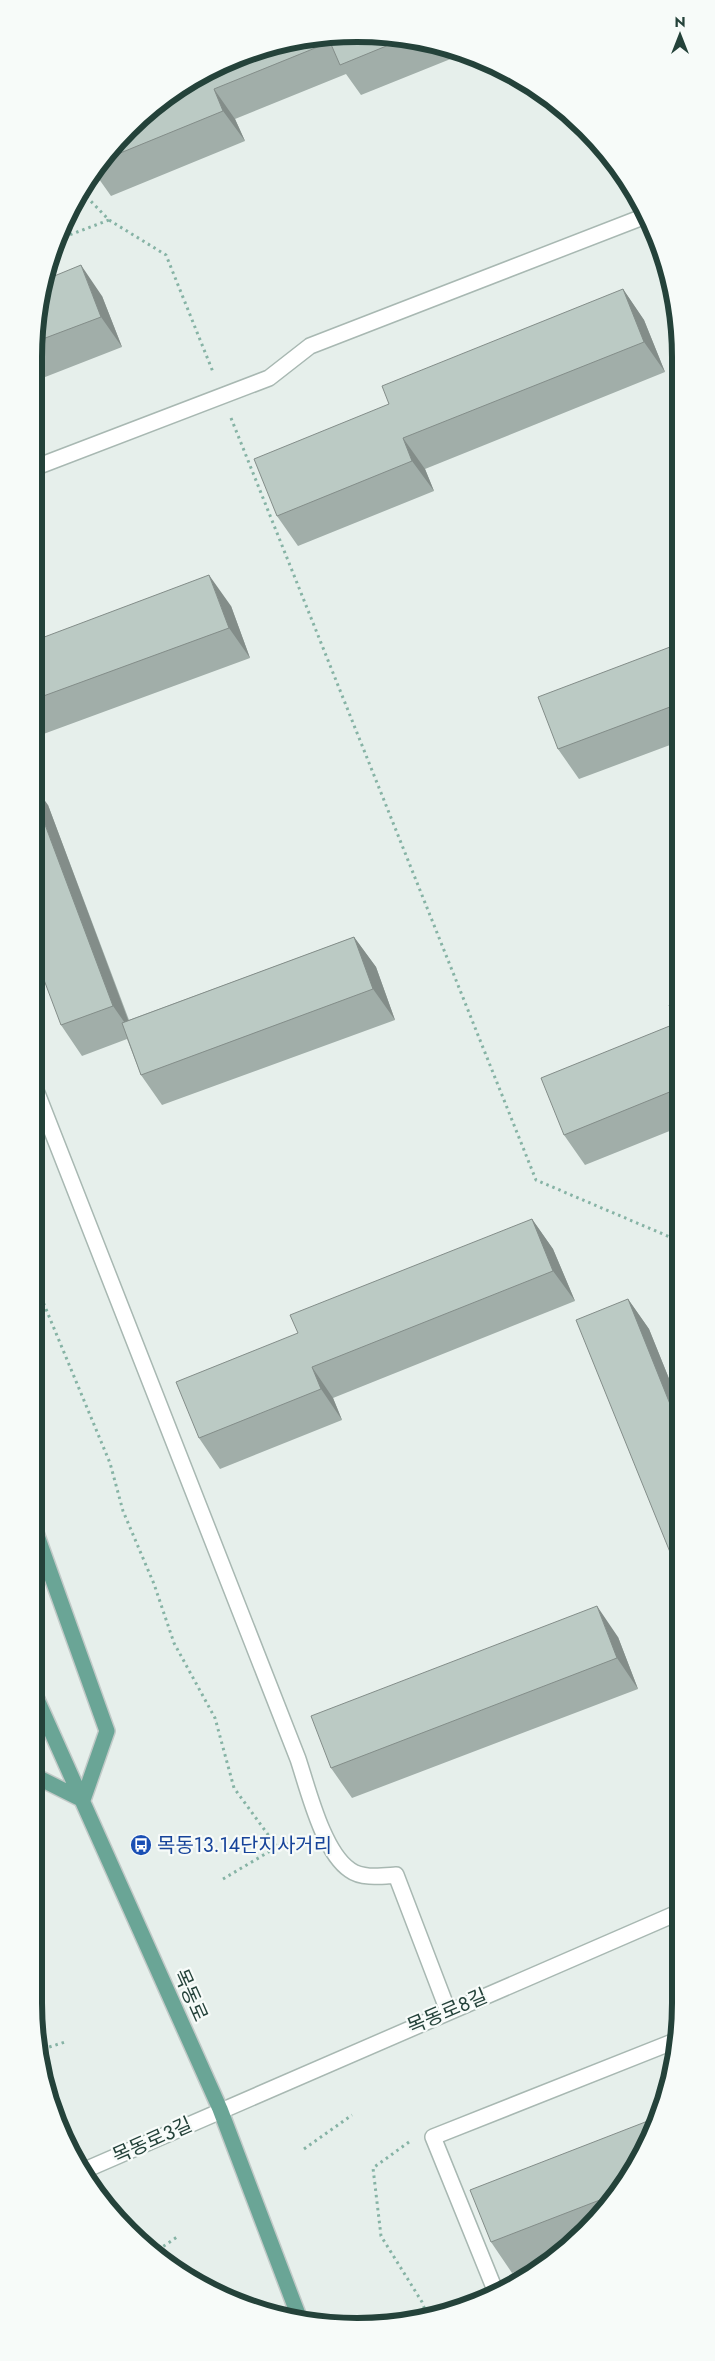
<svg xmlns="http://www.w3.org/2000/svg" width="715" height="2361" viewBox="0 0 715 2361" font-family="Jost,'Noto Sans KR',sans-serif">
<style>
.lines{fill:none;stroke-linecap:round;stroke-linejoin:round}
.minor-casing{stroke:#a8b8b2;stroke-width:18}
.major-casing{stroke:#c2cac8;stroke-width:18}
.path{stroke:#86b3a5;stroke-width:3;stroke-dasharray:2.5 4;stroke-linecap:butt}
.minor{stroke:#fff;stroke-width:15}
.major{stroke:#6aa596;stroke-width:15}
.wall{fill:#a1aea9}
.shaded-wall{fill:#838d89}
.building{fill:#bbcac4;stroke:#838d89}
.labels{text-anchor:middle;stroke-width:4.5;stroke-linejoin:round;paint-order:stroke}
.transit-label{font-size:20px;fill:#164399;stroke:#f7fbf9;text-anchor:start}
.street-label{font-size:20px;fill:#24423a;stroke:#f7fbf9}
.rim{fill:none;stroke:#24423a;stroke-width:6}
</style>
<rect width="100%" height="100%" fill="#e6efeb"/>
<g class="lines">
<g class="minor-casing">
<path id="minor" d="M39,466L269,378L310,346L648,215
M37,1093L298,1759C308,1789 323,1852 350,1870C362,1879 382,1876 396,1875L448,2011
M85,2170L675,1914
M495,2290L433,2137L675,2041"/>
</g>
<g class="major-casing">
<path id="major" d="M35,1530L107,1731L83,1800
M35,1695L220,2109L299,2317
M35,1776L83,1800"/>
</g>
<path class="path" d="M82,192L109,220L166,255L213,372
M64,237L109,220
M231,418L536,1180L677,1240
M36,1285L110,1463L123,1511L154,1584L174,1643L215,1718L234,1788L277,1847
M223,1879L277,1847L300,1838
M43,2049L65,2042
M409,2142L373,2168L381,2236L422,2302L428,2318
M304,2149L352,2115
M158,2250L177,2237"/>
<use href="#minor" class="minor"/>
<use href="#major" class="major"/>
</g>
<path class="wall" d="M294,40H420L463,54L361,95L346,74L235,119L245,141L111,196L94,172L177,88Z
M623,289L644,320L665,372L425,469L434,491L298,546L277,516L389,404Z
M40,295L102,296L122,347L40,379Z
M231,606L250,658L38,736L39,639Z
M678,644V742L579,779L558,749Z
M48,805L129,1020L354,937L376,967L395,1020L162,1105L141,1075L127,1039L82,1056L61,1025Z
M677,1002V1128L585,1165L564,1135L677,1023Z
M532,1219L553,1249L575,1301L333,1398L342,1420L220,1469L199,1438L298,1333Z
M628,1299L649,1329L676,1396V1563L672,1557Z
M618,1637L638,1689L352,1798L331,1768Z
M627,2183L561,2253L512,2273L491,2242Z"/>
<path class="shaded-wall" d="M214,89L235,119L245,141L223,111Z
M81,265L102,296L122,347L101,317Z
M623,289L644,320L665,372L644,342Z
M403,438L425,469L434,491L412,461Z
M209,575L231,606L250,658L229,628Z
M38,791L48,805L134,1036L113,1006L38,806Z
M354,937L376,967L395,1020L373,989Z
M532,1219L553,1249L575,1301L553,1271Z
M628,1299L649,1329L676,1396V1419Z
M312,1367L333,1398L342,1420L321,1389Z
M597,1606L618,1637L638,1689L617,1658Z"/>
<path class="building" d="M294,40H401L340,65L330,42L214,89L223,111L108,158L177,88Z
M81,265L101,317L40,340V295L47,279Z
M623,289L644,342L403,438L412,461L277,516L254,459L389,404L382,386Z
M209,575L229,628L38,698L39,639Z
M678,644V704L558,749L538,697Z
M38,806L113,1006L61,1025L38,964Z
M354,937L373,989L141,1075L122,1023Z
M677,1002V1089L564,1135L541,1078L677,1023L669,1005Z
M532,1219L553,1271L312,1367L321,1389L199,1438L176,1382L298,1333L290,1315Z
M628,1299L676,1419V1556L672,1557L576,1320Z
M597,1606L617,1658L331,1768L311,1716Z
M653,2119L627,2183L618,2193L491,2242L470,2190Z"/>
<defs>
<g id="bus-disc" transform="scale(1.125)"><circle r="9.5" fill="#1a4fb4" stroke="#f7fbf9"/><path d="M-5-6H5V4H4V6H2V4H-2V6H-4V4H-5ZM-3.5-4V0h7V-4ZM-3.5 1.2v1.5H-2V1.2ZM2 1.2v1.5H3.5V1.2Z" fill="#fff"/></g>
</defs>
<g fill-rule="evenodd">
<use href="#bus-disc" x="141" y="1845"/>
</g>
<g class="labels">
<g class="transit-label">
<text x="157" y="1852">목동13.14단지사거리</text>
</g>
<g class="street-label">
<text transform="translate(191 1995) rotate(66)" y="7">목동로</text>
<text transform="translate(447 2011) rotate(-23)" y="7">목동로8길</text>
<text transform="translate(152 2140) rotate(-24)" y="7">목동로3길</text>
</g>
</g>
<path d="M0 0H715V2361H0ZM357 42H357A315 315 0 0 1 672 357V2003A315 315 0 0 1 357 2318H357A315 315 0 0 1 42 2003V357A315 315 0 0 1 357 42Z" fill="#f7fbf9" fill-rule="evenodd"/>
<path class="rim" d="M357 42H357A315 315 0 0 1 672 357V2003A315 315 0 0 1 357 2318H357A315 315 0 0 1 42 2003V357A315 315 0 0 1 357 42Z"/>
<g transform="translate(680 35)" stroke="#f7fbf9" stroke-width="4" paint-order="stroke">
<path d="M0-4L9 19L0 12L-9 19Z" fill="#24423a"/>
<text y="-8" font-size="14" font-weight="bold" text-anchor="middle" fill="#24423a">N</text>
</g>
</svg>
